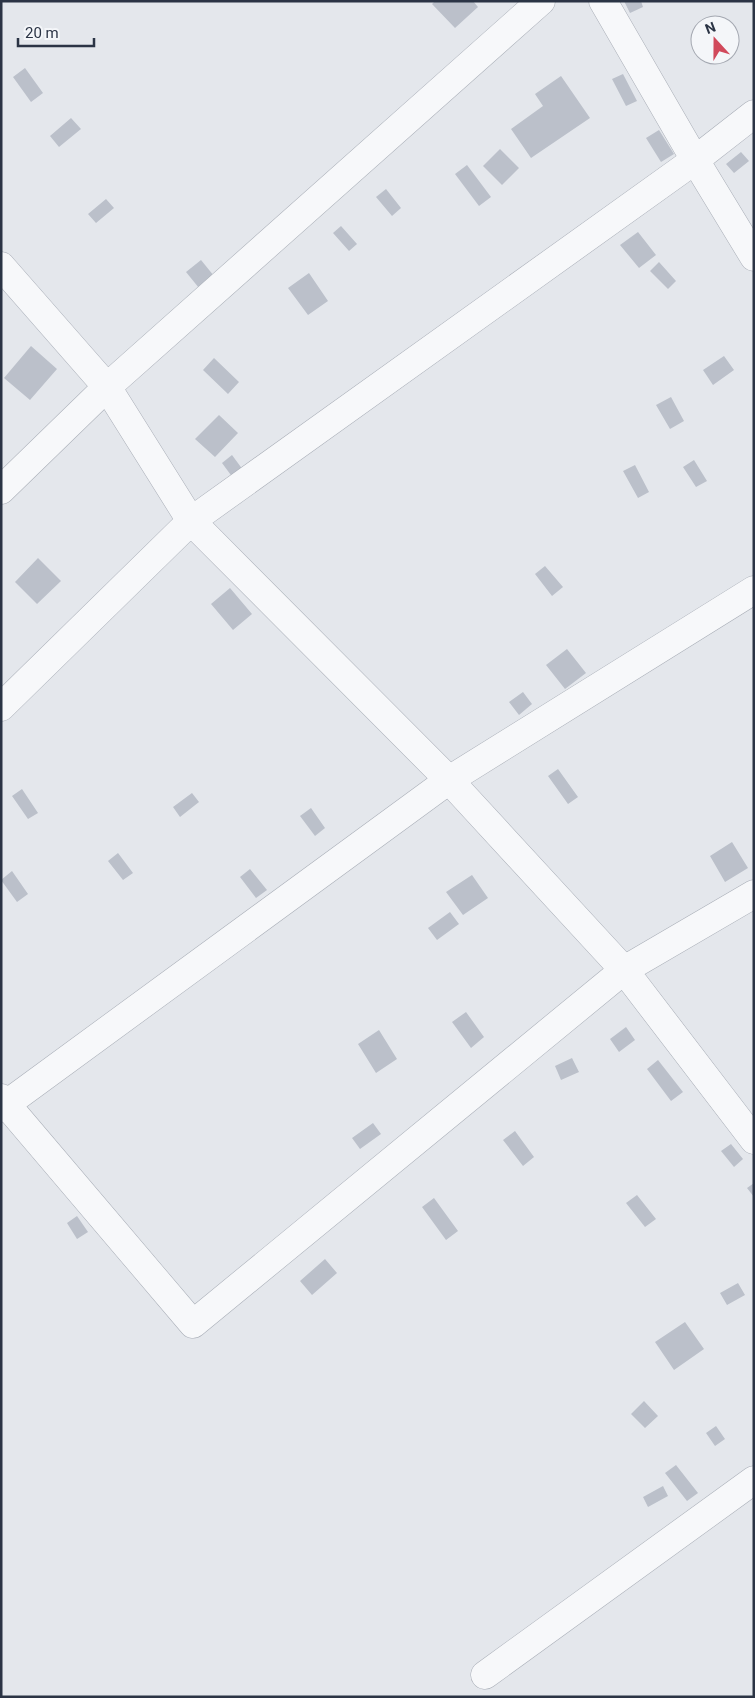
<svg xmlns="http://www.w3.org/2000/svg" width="755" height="1698" viewBox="0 0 755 1698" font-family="Roboto,sans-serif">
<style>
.building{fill:#bbc0ca}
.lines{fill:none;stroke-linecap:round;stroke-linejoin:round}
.minor-casing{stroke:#a9aeb7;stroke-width:29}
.minor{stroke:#f7f8fa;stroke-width:28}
</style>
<rect width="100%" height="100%" fill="#e4e7ec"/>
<path class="building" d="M435,1H473L478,7L455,28L432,4Z
M624,1H641L643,7L630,13Z
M25,68L43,93L31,102L13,77Z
M623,74L637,101L626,106L612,79Z
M561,76L590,118L531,158L511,129L543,106L535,94Z
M71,118L81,129L59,147L50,136Z
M659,130L674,154L661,162L646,138Z
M500,149L519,168L502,185L483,166Z
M741,152L749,161L734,173L726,164Z
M467,165L491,197L479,206L455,174Z
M386,189L401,208L392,216L376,197Z
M106,199L114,208L96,223L88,214Z
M341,226L357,244L349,251L333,233Z
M638,232L656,255L639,268L620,245Z
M201,260L214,276L199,288L186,272Z
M659,262L676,281L668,289L650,271Z
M309,273L328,301L308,315L288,288Z
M31,346L57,369L30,400L4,378Z
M724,356L734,370L713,385L703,370Z
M214,358L239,382L228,394L203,370Z
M671,397L684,421L670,429L656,405Z
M219,415L238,433L215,457L195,439Z
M232,455L246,474L236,482L222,463Z
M694,460L707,481L696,487L683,467Z
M635,465L649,492L638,498L623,471Z
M38,558L61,581L37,604L15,582Z
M545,566L563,587L552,596L535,574Z
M230,588L252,614L233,630L211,604Z
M567,649L586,673L565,689L546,665Z
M523,692L532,704L519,715L509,702Z
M558,769L578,797L568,804L548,776Z
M22,789L38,813L28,819L12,796Z
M192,793L199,802L180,817L173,807Z
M311,808L325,828L315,836L300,816Z
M732,842L748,868L725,882L710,856Z
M118,853L133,873L123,880L108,861Z
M250,869L267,890L256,898L240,877Z
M12,871L28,894L17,902L1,880Z
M472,875L488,898L463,915L446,892Z
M450,912L459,924L437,940L428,928Z
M466,1012L484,1037L471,1048L452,1022Z
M626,1027L635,1040L619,1052L610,1039Z
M379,1030L397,1059L376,1073L358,1044Z
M572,1058L579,1072L561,1080L555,1066Z
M658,1060L683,1092L671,1101L647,1069Z
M373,1123L381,1134L360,1149L352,1138Z
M515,1131L534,1157L523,1166L503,1140Z
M731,1144L743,1159L734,1167L721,1151Z
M754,1183V1197L747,1188Z
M637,1195L656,1219L645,1227L626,1203Z
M434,1198L458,1231L446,1240L422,1207Z
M77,1216L88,1232L77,1239L67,1223Z
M325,1259L337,1273L312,1295L300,1281Z
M738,1283L745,1295L727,1305L720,1293Z
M685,1322L704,1349L674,1370L655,1342Z
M644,1401L658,1416L645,1428L631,1414Z
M716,1426L725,1439L715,1446L706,1433Z
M676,1465L698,1493L687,1501L665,1473Z
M663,1486L668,1496L648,1507L643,1497Z"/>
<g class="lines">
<g class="minor-casing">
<path id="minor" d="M603,1L695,160L754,257
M1,266L107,387L191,521L449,780L624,970L754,1140
M1,490L107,387L541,1
M1,707L191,521L695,160L754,114
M1,1098L193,1324L624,970L754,894
M1,1108L449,780L754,590
M485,1675L754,1480"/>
</g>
<use href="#minor" class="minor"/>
</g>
<rect width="755" height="1698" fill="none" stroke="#2b3445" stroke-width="5"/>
<g transform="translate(715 40) rotate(339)"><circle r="24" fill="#f4f6f9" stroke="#a4a8b1"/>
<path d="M0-4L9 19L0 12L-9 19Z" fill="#d1495b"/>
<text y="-8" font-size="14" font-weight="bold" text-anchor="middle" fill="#2b3445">N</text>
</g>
<path d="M18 38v8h76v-8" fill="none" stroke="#2b3445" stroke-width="2.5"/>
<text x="25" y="38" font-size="15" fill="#2b3445" stroke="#f4f6f9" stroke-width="4" paint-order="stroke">20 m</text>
</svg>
